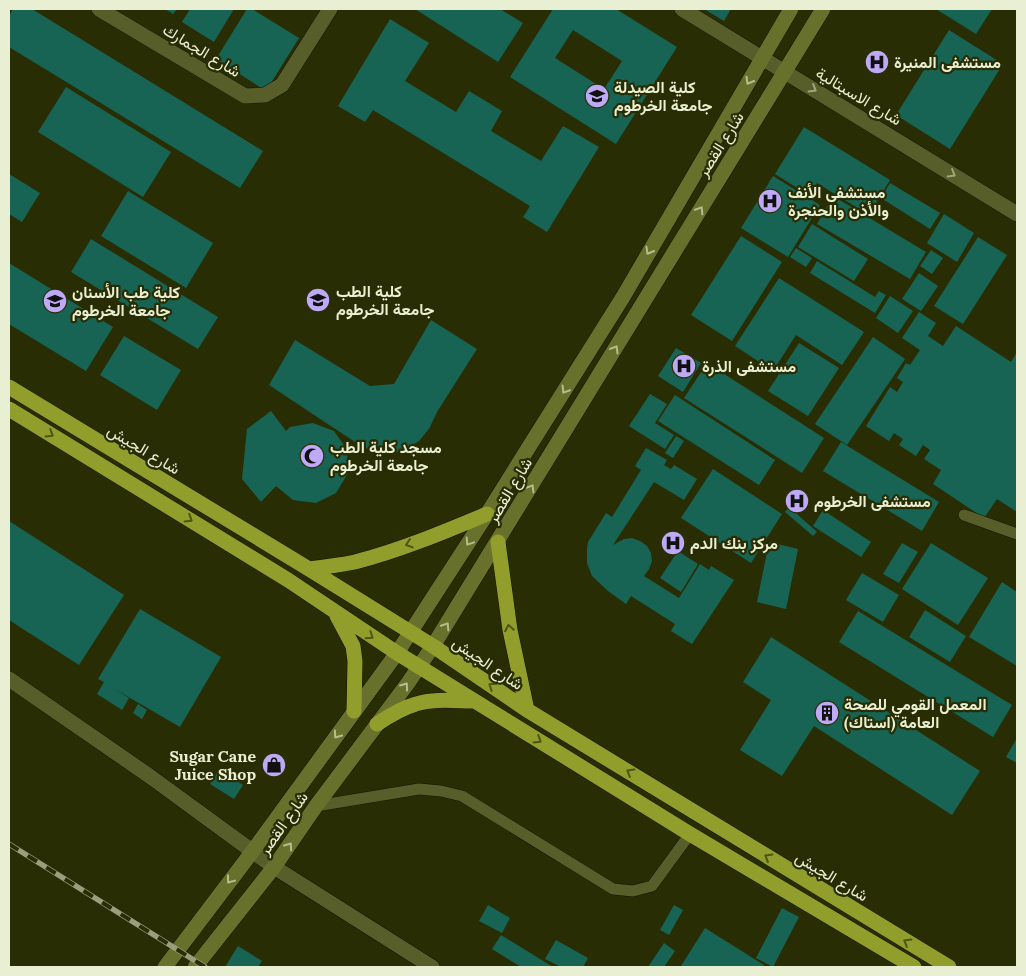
<svg xmlns="http://www.w3.org/2000/svg" width="1026" height="976" viewBox="0 0 1026 976" font-family="Lora,Vazirmatn,serif">
<style>
.building{fill:#176455;fill-rule:evenodd}
.lines{fill:none;stroke-linecap:round;stroke-linejoin:round}
.lane-casing{stroke:#121500;stroke-width:12}
.street-casing{stroke:#121500;stroke-width:16}
.secondary-casing{stroke:#121500;stroke-width:16}
.highway-casing{stroke:#121500;stroke-width:16}
.lane{stroke:#575e2a;stroke-width:11}
.street{stroke:#575e2a;stroke-width:15}
.secondary{stroke:#68712b;stroke-width:15}
.highway{stroke:#919e2c;stroke-width:15}
.rail-casing{stroke:#999f7d;stroke-width:5.5}
.rail{stroke:#292d04;stroke-width:4;stroke-dasharray:11;stroke-linecap:butt}
.oneway{stroke:#b5bd8f}
.oneway2{stroke:#a0a67e}
.oneway3{stroke:#4d5512}
.labels{text-anchor:middle;stroke-width:4.5;stroke-linejoin:round;paint-order:stroke}
.street-label{font-size:16px;fill:#e9efd2;stroke:#292d04}
.poi-label{font-size:16px;font-weight:bold;fill:#e9efd2;stroke:#292d04;text-anchor:start}
</style>
<rect width="100%" height="100%" fill="#292d04"/>
<path class="building" d="M13,9H32L263,151L240,188L9,47V16Z
M165,9H177L173,14Z
M190,9H234L214,42L182,22Z
M247,9H252L299,38L266,91L216,59Z
M415,9H500L523,23L498,62Z
M553,9H616L677,47L616,144L510,77ZM573,30L622,61L604,89L555,58Z
M704,9H731L724,21Z
M936,9H992L976,34Z
M390,19L429,43L405,81L456,112L469,91L502,111L491,131L541,161L563,126L599,147L547,232L523,217L530,206L373,110L365,122L338,106Z
M949,30L1003,64L950,149L896,115Z
M66,87L171,152L143,197L38,132Z
M804,127L890,180L869,215L817,183L810,196L775,174Z
M9,174L40,193L22,222L9,214Z
M773,176L820,205L788,257L741,228Z
M890,183L940,213L930,229L881,198Z
M128,191L213,243L186,288L101,236Z
M833,196L926,252L910,279L817,224Z
M944,214L974,233L957,262L927,243Z
M812,224L868,259L854,281L798,247Z
M741,236L782,262L732,341L691,315Z
M978,237L1007,255L963,324L934,306Z
M91,239L218,317L198,349L71,272Z
M796,248L812,258L806,267L790,257Z
M931,250L943,258L932,274L920,266Z
M817,261L875,297L879,291L886,295L875,313L810,273Z
M9,263L113,327L86,371L9,324Z
M919,273L938,286L921,311L902,299Z
M779,278L864,332L842,365L796,335L773,371L735,346Z
M890,296L913,311L898,333L876,318Z
M919,312L936,323L928,336L943,346L956,326L1011,362L1017,352V512L997,499L984,518L933,484L941,470L924,459L930,450L923,445L916,456L899,445L903,439L894,433L889,441L866,426L890,387L897,392L903,382L897,378L906,363L910,365L920,350L902,338Z
M431,320L477,349L437,412L429,429L419,441L399,452L379,453L361,446L269,385L295,340L370,386L394,384Z
M124,336L181,370L157,410L100,375Z
M873,337L905,359L847,445L815,424Z
M799,343L839,368L808,416L768,391Z
M676,348L701,363L683,392L658,376Z
M707,363L824,438L802,473L684,398Z
M650,394L667,404L655,423L674,435L665,449L629,426Z
M675,395L775,460L759,485L658,421Z
M271,411L286,431L290,427L313,423L334,431L347,450L348,473L336,493L316,503L293,500L276,486L261,502L242,479L247,429Z
M676,436L684,441L673,458L665,453Z
M841,442L939,502L922,531L823,471Z
M646,448L667,460L664,465L671,469L674,465L697,479L684,500L654,482L613,545L624,539L632,538L640,541L647,546L651,553L652,561L649,569L644,576L679,598L700,564L709,570L711,566L734,580L692,644L671,631L675,624L631,596L626,604L608,591L592,576L587,563V549L588,542L606,513L612,517L641,470L635,466Z
M713,469L782,514L751,563L681,518Z
M789,507L817,532L813,536L785,512Z
M823,510L871,542L861,557L813,526Z
M9,521L124,595L79,665L9,620Z
M769,542L798,549L786,609L757,602Z
M902,543L918,552L899,583L883,574Z
M931,543L988,578L958,625L902,589Z
M678,551L698,564L681,592L660,578Z
M862,573L899,595L883,622L846,600Z
M1002,582L1017,592V666L969,637Z
M140,609L221,657L180,727L113,688L129,698L122,710L97,694L104,682L98,679Z
M925,610L966,636L950,662L909,637Z
M858,611L1012,705L993,737L839,642Z
M771,637L980,771L952,815L814,726L782,776L740,750L771,700L743,682Z
M138,704L147,710L142,719L133,713Z
M1017,738V763L1006,757Z
M219,770L243,785L234,799L210,784Z
M488,905L510,918L502,933L479,921Z
M674,905L683,910L669,935L660,930Z
M782,908L799,917L773,967L756,958Z
M705,928L764,965L763,967H684L681,966Z
M501,935L553,967H521L492,949Z
M556,940L588,958L583,967H561L545,959Z
M664,943L675,951L664,967H648Z
M238,946L262,961L258,967H225Z"/>
<g class="lines">
<g class="lane-casing">
<path id="lane" d="M964,515L1017,534
M316,806L419,789L441,791L462,796L613,889L633,891L652,886L690,834"/>
</g>
<g class="street-casing">
<path id="street" d="M99,9L245,96L265,95L282,85L330,9
M682,9L1017,214
M9,679L148,775L274,867L432,967"/>
</g>
<g class="secondary-casing">
<path id="secondary" d="M165,967L252,852L397,653L487,514L623,297L791,9
M195,967L274,867L316,806L408,683L433,646L823,9"/>
</g>
<g class="highway-casing">
<path id="highway" d="M9,387L309,569L433,646L527,710L949,967
M9,409L288,580L397,653L690,834L914,967
M498,542L510,630L527,710
M309,569C325,567 340,565 355,562C401,550 444,532 487,514
M337,616L353,646L355,661L354,711
M377,724C389,716 402,708 416,704C434,698 456,701 475,701"/>
</g>
<use href="#lane" class="lane"/>
<use href="#street" class="street"/>
<use href="#secondary" class="secondary"/>
<use href="#highway" class="highway"/>
<g class="rail-casing">
<path id="rail" d="M9,844L205,967"/>
</g>
<use href="#rail" class="rail"/>
</g>
<defs><path id="oneway-chevron" d="M-2-3.5L2.5 0L-2 3.5" fill="none" stroke-width="1.6" stroke-linecap="round" stroke-linejoin="round" transform="scale(1.25)"/></defs>
<g class="oneway">
<use href="#oneway-chevron" transform="translate(749 81) rotate(120)"/>
<use href="#oneway-chevron" transform="translate(700 210) rotate(-58)"/>
<use href="#oneway-chevron" transform="translate(649 251) rotate(120)"/>
<use href="#oneway-chevron" transform="translate(615 349) rotate(-59)"/>
<use href="#oneway-chevron" transform="translate(565 390) rotate(122)"/>
<use href="#oneway-chevron" transform="translate(531 488) rotate(-59)"/>
<use href="#oneway-chevron" transform="translate(469 542) rotate(124)"/>
<use href="#oneway-chevron" transform="translate(446 626) rotate(-58)"/>
<use href="#oneway-chevron" transform="translate(405 686) rotate(-54)"/>
<use href="#oneway-chevron" transform="translate(337 735) rotate(126)"/>
<use href="#oneway-chevron" transform="translate(289 846) rotate(-55)"/>
<use href="#oneway-chevron" transform="translate(230 880) rotate(127)"/>
</g>
<g class="oneway2">
<use href="#oneway-chevron" transform="translate(813 89) rotate(31)"/>
<use href="#oneway-chevron" transform="translate(952 174) rotate(31)"/>
</g>
<g class="oneway3">
<use href="#oneway-chevron" transform="translate(50 434) rotate(32)"/>
<use href="#oneway-chevron" transform="translate(189 519) rotate(32)"/>
<use href="#oneway-chevron" transform="translate(409 544) rotate(161)"/>
<use href="#oneway-chevron" transform="translate(509 628) rotate(-100)"/>
<use href="#oneway-chevron" transform="translate(370 636) rotate(34)"/>
<use href="#oneway-chevron" transform="translate(492 686) rotate(-146)"/>
<use href="#oneway-chevron" transform="translate(538 740) rotate(32)"/>
<use href="#oneway-chevron" transform="translate(630 772) rotate(-149)"/>
<use href="#oneway-chevron" transform="translate(768 857) rotate(-149)"/>
<use href="#oneway-chevron" transform="translate(907 942) rotate(-149)"/>
</g>
<defs>
<g id="hospital-disc" transform="scale(1.25)"><circle r="9.5" fill="#bda9f5" stroke="#292d04"/><path d="M-5-5h3v3.5h4V-5h3V5h-3V1.5h-4V5h-3Z" fill="#111"/></g>
<g id="university-disc" transform="scale(1.25)"><circle r="9.5" fill="#bda9f5" stroke="#292d04"/><path d="M0-5L7-2L0 1L-7-2ZM-4 1L0 2.5L4 1V4Q0 6-4 4Z" fill="#111"/></g>
<g id="mosque-disc" transform="scale(1.25)"><circle r="9.5" fill="#bda9f5" stroke="#292d04"/><path d="M3.5-4.9A6 6 0 1 0 3.5 4.9A5 5 0 1 1 3.5-4.9Z" fill="#111"/></g>
<g id="building-disc" transform="scale(1.25)"><circle r="9.5" fill="#bda9f5" stroke="#292d04"/><path d="M-4-6H4V6H1V3H-1V6H-4ZM-2.5-4.3h1.7v1.8h-1.7ZM.8-4.3h1.7v1.8H.8ZM-2.5-1h1.7V.8h-1.7ZM.8-1h1.7V.8H.8Z" fill="#111"/></g>
<g id="shop-disc" transform="scale(1.25)"><circle r="9.5" fill="#bda9f5" stroke="#292d04"/><path d="M-5-2.5h2.3a2.7 3.5 0 0 1 5.4 0H5L5.5 6h-11ZM-1.5-2.5h3a1.5 2.3 0 0 0-3 0Z" fill="#111"/></g>
</defs>
<g fill-rule="evenodd">
<use href="#hospital-disc" x="877" y="62"/>
<use href="#university-disc" x="597" y="96"/>
<use href="#hospital-disc" x="770" y="201"/>
<use href="#university-disc" x="318" y="300"/>
<use href="#university-disc" x="55" y="301"/>
<use href="#hospital-disc" x="684" y="366"/>
<use href="#mosque-disc" x="312" y="456"/>
<use href="#hospital-disc" x="797" y="501"/>
<use href="#hospital-disc" x="673" y="543"/>
<use href="#building-disc" x="827" y="713"/>
<use href="#shop-disc" x="274" y="765"/>
</g>
<g class="labels">
<g class="street-label">
<text transform="translate(202 50) rotate(31)" y="6">شارع الجمارك</text>
<text transform="translate(859 96) rotate(31)" y="6">شارع الاسبتالية</text>
<text transform="translate(720 144) rotate(-58)" y="6">شارع القصر</text>
<text transform="translate(144 449) rotate(31)" y="6">شارع الجيش</text>
<text transform="translate(509 490) rotate(-59)" y="6">شارع القصر</text>
<text transform="translate(488 663) rotate(34)" y="6">شارع الجيش</text>
<text transform="translate(283 823) rotate(-55)" y="6">شارع القصر</text>
<text transform="translate(832 876) rotate(31)" y="6">شارع الجيش</text>
</g>
<g class="poi-label">
<text x="894" y="68">مستشفى المنيرة</text>
<text x="614" y="93">كلية الصيدلة<tspan x="614" dy="18">جامعة الخرطوم</tspan></text>
<text x="788" y="198">مستشفى الأنف<tspan x="788" dy="18">والأذن والحنجرة</tspan></text>
<text x="336" y="297">كلية الطب<tspan x="336" dy="18">جامعة الخرطوم</tspan></text>
<text x="72" y="298">كلية طب الأسنان<tspan x="72" dy="18">جامعة الخرطوم</tspan></text>
<text x="702" y="372">مستشفى الذرة</text>
<text x="330" y="453">مسجد كلية الطب<tspan x="330" dy="18">جامعة الخرطوم</tspan></text>
<text x="814" y="507">مستشفى الخرطوم</text>
<text x="690" y="549">مركز بنك الدم</text>
<text x="844" y="710">المعمل القومي للصحة<tspan x="844" dy="18">العامة (استاك)</tspan></text>
<text x="256" y="762" text-anchor="end">Sugar Cane<tspan x="256" dy="18">Juice Shop</tspan></text>
</g>
</g>
<rect width="1026" height="976" fill="none" stroke="#e9efd2" stroke-width="20"/>
</svg>
